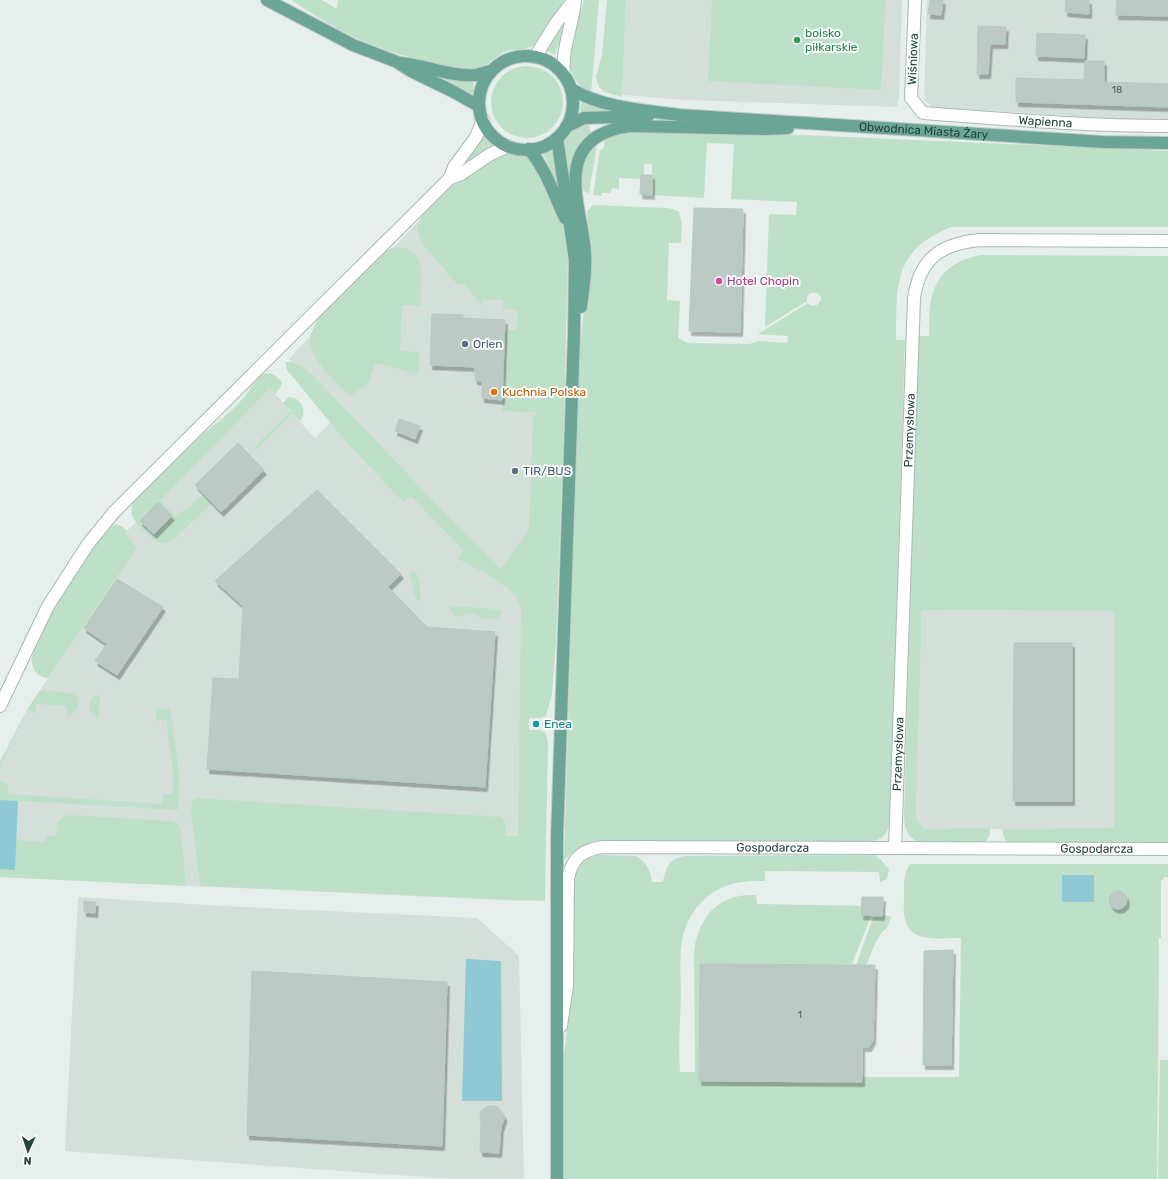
<svg xmlns="http://www.w3.org/2000/svg" width="1168" height="1179" viewBox="0 0 1168 1179" font-family="Rubik,sans-serif">
<style>
.built{fill:#d4dfda}
.green{fill:#bfe0c8}
.water{fill:#8ec9d4}
.building{fill:#bbcac4;stroke:#b8c9c2;filter:url(#shadow)}
.lines{fill:none;stroke-linecap:round;stroke-linejoin:round}
.minor-casing{stroke:#a8b8b2;stroke-width:14}
.major-casing{stroke:#c2cac8;stroke-width:14}
.minor{stroke:#fff;stroke-width:12}
.major{stroke:#6aa596;stroke-width:12}
.leisure-dot{fill:#2e9e5b;stroke:#f7fbf9;stroke-width:1.5}
.hotel-dot{fill:#d1479c;stroke:#f7fbf9;stroke-width:1.5}
.service-dot{fill:#5c6f8a;stroke:#f7fbf9;stroke-width:1.5}
.food-dot{fill:#e8710a;stroke:#f7fbf9;stroke-width:1.5}
.culture-dot{fill:#0f9aa8;stroke:#f7fbf9;stroke-width:1.5}
.labels{text-anchor:middle;stroke-width:4;stroke-linejoin:round;paint-order:stroke}
.number-label{font-size:10px;fill:#4a645c}
.leisure-label{font-size:12px;fill:#27864d;stroke:#f7fbf9;text-anchor:start}
.street-label{font-size:12px;fill:#24423a;stroke:#f7fbf9}
.hotel-label{font-size:12px;fill:#b23c85;stroke:#f7fbf9;text-anchor:start}
.service-label{font-size:12px;fill:#4e5e75;stroke:#f7fbf9;text-anchor:start}
.food-label{font-size:12px;fill:#c56008;stroke:#f7fbf9;text-anchor:start}
.culture-label{font-size:12px;fill:#0d838f;stroke:#f7fbf9;text-anchor:start}
</style>
<defs>
<filter id="shadow"><feDropShadow dx="2.5" dy="4.5" stdDeviation="0" flood-color="#0004"/></filter>
</defs>
<rect width="100%" height="100%" fill="#e6efeb"/>
<path class="built" d="M626,0H902L899,99L897,107L686,100L622,95Z
M927,0H1168V122L933,107L924,100Z
M456,186L553,215L525,690L523,901L0,877V762L27,710L122,568L137,548L125,533L268,386L315,438L340,412L289,359L417,223Z
M922,610L1114,611V829H925L916,818Z
M78,897L224,906L477,918L519,956L524,1179H452L65,1151Z"/>
<path class="green" d="M291,0H322L337,9L338,0H564C558,13 543,44 528,48C521,50 514,49 507,51C496,55 488,67 476,69C461,72 446,67 432,63C399,55 367,45 338,29C322,20 307,10 291,0Z
M584,0H599L591,93C574,86 569,69 568,53Z
M607,0H626L622,97L604,92L599,87L596,77L602,55Z
M712,0H886L881,90L708,81Z
M569,15L555,55L545,50Z
M491 102a36 36 0 1 1 72 0a36 36 0 1 1-72 0Z
M439,76L474,83L473,93L471,94L467,93L439,78Z
M582,101L616,112L582,113L580,111L581,103Z
M589,123L591,135L574,156L569,174L567,173C564,148 557,130 589,123Z
M630,130L756,133L1168,151V227H951C892,251 897,285 896,340H905L890,820C887,835 884,839 870,842H596C582,845 574,851 564,860L579,353L587,285L589,240L587,211L593,205L666,208L673,209L679,212L682,224L681,243H669L667,300L680,301L678,338L688,343L749,344L759,341L787,343L788,336L758,334L808,303L812,306L817,305L821,300V297L817,293H810L807,297V301L765,327L769,214L796,215L797,202L731,199L734,144L707,143L704,198L652,195V164H644V175H641V179L619,178V189L612,188L610,193H602L601,196L593,195L600,151L604,147L605,138Z
M484,137L493,145L464,166H462V164Z
M597,144L589,193C569,187 586,154 597,144Z
M553,150L559,186L543,154Z
M504,152L522,154L533,162L556,208L562,224L568,255L564,422L556,642L552,694L546,716L541,718H529V730H541L546,733L548,743L545,901L200,886L191,811L192,803L195,798L501,817L505,822L506,836H518L521,607C513,584 477,570 457,558L464,551L411,496L403,502L348,444L287,370L285,362C298,361 305,368 314,376L464,533L501,569L529,530L533,416L536,415V413L502,411L504,330H517L518,310L503,309V300L483,299V306L465,285L456,283L421,242L417,230L418,224L422,214L440,196L473,169Z
M396,247C425,248 422,274 421,295H419V296L421,297V306L402,305L400,351L419,352L418,374L375,363L369,383L350,396C337,383 311,361 310,341C310,333 315,325 318,318L386,250Z
M982,255L1168,256V844L1011,843C1004,841 1003,835 1002,829L1114,828V611L922,610L916,818L925,829L990,828C990,835 989,839 984,842L921,843C907,838 904,828 904,814L918,336H929C930,323 928,306 933,293C940,270 959,258 982,255Z
M270,373L276,376L282,382L280,388L275,394L268,387V390L160,501L176,517L204,494L213,502L171,542C166,543 160,543 156,541C149,537 134,522 132,515C131,510 132,506 133,502C148,486 163,468 180,453C209,427 240,411 259,375Z
M289,397L295,398C304,404 306,412 300,421L292,413L257,449H254L257,444L291,411L283,403Z
M116,524L123,527L127,531L125,533L137,548L48,678C39,677 34,673 32,663C29,644 98,531 116,524Z
M412,570C422,579 421,590 420,602L414,596V588L409,576Z
M450,606L497,609L501,611V615L498,619L482,618L471,613L457,617L450,610Z
M40,690L72,693L78,698C80,707 75,714 67,716V706L36,704V713L27,710L0,767V762L27,710Z
M100,695L99,718L96,717L90,712L89,702L94,696Z
M156,709H169L171,712L179,774L178,810L0,800V781L8,784V794L162,804L163,794H173V774L166,720L156,721Z
M69,815L170,821L179,824L181,831L186,886L0,877V869L15,870L16,840L45,842L47,835L56,837C57,824 55,819 69,815Z
M599,855L636,856C647,862 650,870 652,882H663C666,869 668,859 684,856L875,855L881,860L889,869L887,879L880,882L879,872L765,871V881C752,881 739,881 726,886C703,894 686,917 682,941C679,959 681,980 681,999C680,1023 678,1048 680,1072H695L694,951C699,916 719,893 756,895L757,904L861,906V915L871,916L852,964H700L699,1077H959L961,938C942,937 911,945 905,919C903,912 904,904 904,897C904,885 903,874 910,864H1168V877H1164L1163,880L1161,881V938H1159L1157,1179H564V1055L571,999L572,886L577,867L581,863L589,858Z
M874,915L891,916L887,928C878,932 871,955 866,965H856Z
M1160,1060H1168V1179H1158Z"/>
<path class="water" d="M0,800L18,801L15,870L0,869Z
M1062,875H1094V902H1062Z
M466,959L501,961L502,1101H462Z"/>
<path class="building" d="M930,0H943L941,15L928,14Z
M1066,0H1089V14L1065,12Z
M1117,0H1168V16L1116,15Z
M978,26L1006,27L1005,44H990L988,74H977Z
M1037,33L1085,35L1084,58L1036,56Z
M1085,61H1104V82L1168,84V107L1016,102V78L1084,80Z
M641,175H652V195L640,194Z
M694,208L743,209L740,332L689,331Z
M432,314L463,315V318L505,320L502,400L482,398V381L475,380V367L430,365Z
M399,419L420,426L415,439L395,431Z
M238,443L264,470L221,512L195,485Z
M317,490L401,574L388,587L427,627L495,632L485,787L207,769L213,678L239,679L243,606L215,581Z
M158,502L172,516L154,534L140,521Z
M117,579L163,607L117,675L95,661L107,644L84,628Z
M1014,643H1072V801H1013Z
M1109 900a9 9 0 1 1 18 0a9 9 0 1 1-18 0Z
M862,897H883L882,916L861,915Z
M84,901L96,902L95,913L84,912Z
M953,950L951,1065H923L924,951Z
M700,964L875,965L873,1040L869,1047H862V1082L699,1081Z
M252,971L447,982L442,1146L247,1135Z
M488,1106H496L499,1108L504,1115V1119L501,1127L499,1153L480,1152L481,1125L480,1115L481,1111Z"/>
<g class="lines">
<g class="minor-casing">
<g id="minor">
<path id="s1" d="M915,0L911,98L923,113C1005,119 1086,126 1168,126"/>
<path d="M535,57L556,23L574,0"/>
<path d="M564,75C561,49 573,25 575,0"/>
<path d="M450,178L461,174L489,155L508,146"/>
<path d="M0,706L48,606L88,544L115,511L450,178L454,167L476,137L483,120"/>
<path id="s2" d="M895,848L914,298C920,258 941,244 979,240L1168,241"/>
<path id="s3" d="M561,1026L567,986L568,879C572,857 583,850 603,847L1168,849"/>
</g>
</g>
<g class="major-casing">
<g id="major">
<path d="M267,0L353,45L397,62L411,71L452,91L479,106"/>
<circle cx="526" cy="103" r="47"/>
<path d="M400,63C425,65 450,77 476,75C481,74 486,72 491,71"/>
<path id="s4" d="M571,89C603,108 643,110 679,115L1103,142L1168,143"/>
<path d="M566,127L584,118L648,116"/>
<path d="M557,138L575,260L574,334L557,838V1179"/>
<path d="M529,149C547,171 553,193 565,218"/>
<path d="M581,307C584,285 587,264 584,243C579,203 557,147 612,130C617,128 623,127 629,126L766,129L788,128"/>
</g>
</g>
<use href="#minor" class="minor"/>
<use href="#major" class="major"/>
</g>
<circle class="leisure-dot" cx="797" cy="40" r="4"/>
<circle class="hotel-dot" cx="719" cy="281" r="4"/>
<g class="service-dot">
<circle cx="465" cy="344" r="4"/>
<circle cx="515" cy="471" r="4"/>
</g>
<circle class="food-dot" cx="494" cy="392" r="4"/>
<circle class="culture-dot" cx="536" cy="724" r="4"/>
<g class="labels">
<g class="number-label">
<text x="1117" y="93">18</text>
<text x="800" y="1018">1</text>
</g>
<g class="leisure-label">
<text x="805" y="37">boisko<tspan x="805" dy="14">piłkarskie</tspan></text>
</g>
<g class="street-label">
<text transform="translate(913 59) rotate(-88)" y="4">Wiśniowa</text>
<text dy="4" stroke="none"><textPath href="#s1" startOffset="240">Wapienna</textPath></text>
<text dy="4" stroke="none"><textPath href="#s4" startOffset="357">Obwodnica Miasta Żary</textPath></text>
<text dy="4" stroke="none"><textPath href="#s2" startOffset="418">Przemysłowa</textPath></text>
<text dy="4" stroke="none"><textPath href="#s2" startOffset="94">Przemysłowa</textPath></text>
<text dy="4" stroke="none"><textPath href="#s3" startOffset="369">Gospodarcza</textPath></text>
<text dy="4" stroke="none"><textPath href="#s3" startOffset="693">Gospodarcza</textPath></text>
</g>
<g class="hotel-label">
<text x="727" y="285">Hotel Chopin</text>
</g>
<g class="service-label">
<text x="473" y="348">Orlen</text>
<text x="523" y="475">TIR/BUS</text>
</g>
<g class="food-label">
<text x="502" y="396">Kuchnia Polska</text>
</g>
<g class="culture-label">
<text x="544" y="728">Enea</text>
</g>
</g>
<g transform="translate(28 1151) rotate(183)" stroke="#f7fbf9" stroke-width="3" paint-order="stroke">
<path d="M0-3L7 15L0 10L-7 15Z" fill="#24423a"/>
<text y="-6" font-size="11" font-weight="bold" text-anchor="middle" fill="#24423a">N</text>
</g>
</svg>
